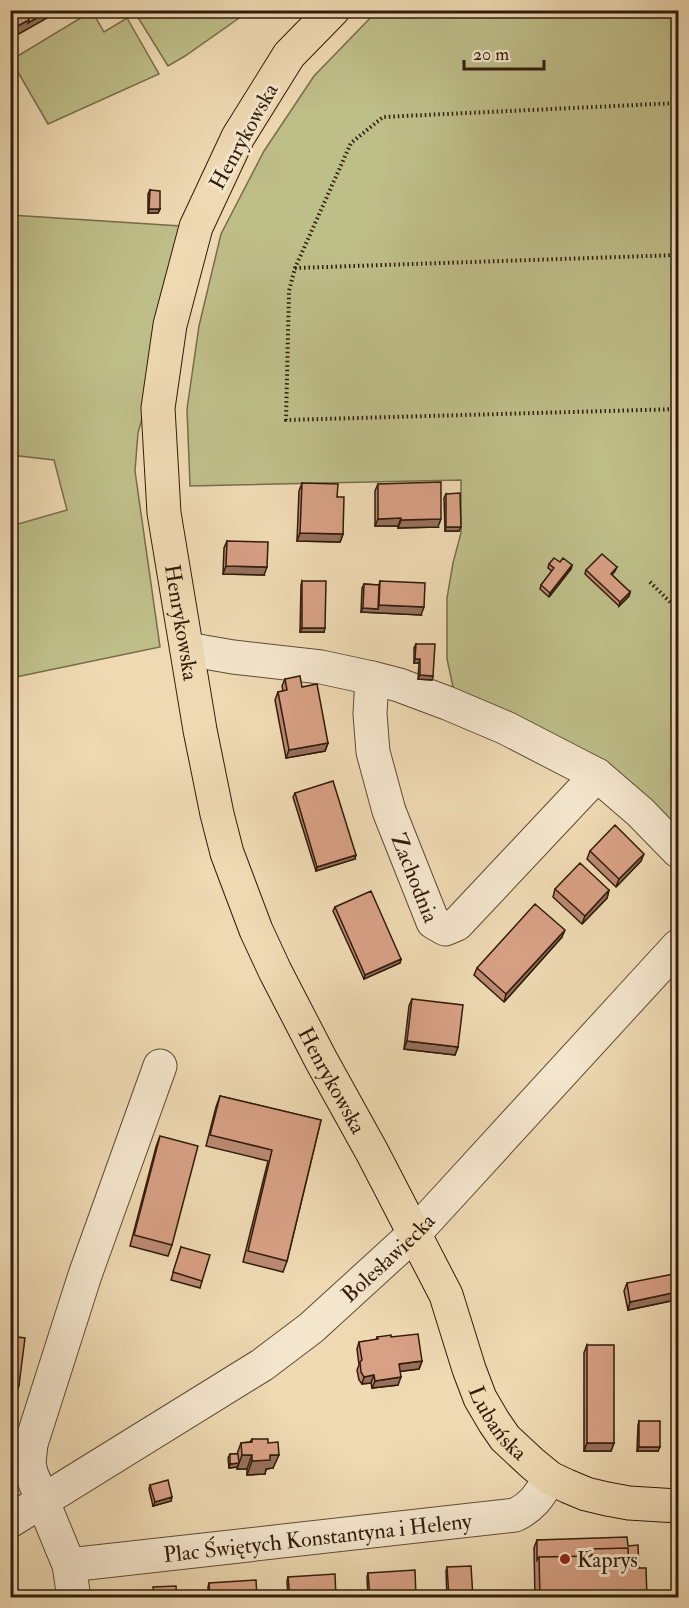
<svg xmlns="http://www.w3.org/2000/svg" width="689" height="1608" viewBox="0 0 689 1608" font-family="'IM FELL Double Pica',serif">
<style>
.green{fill:#bebe89;stroke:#786d4a;stroke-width:1.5}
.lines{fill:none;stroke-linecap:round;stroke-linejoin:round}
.minor-casing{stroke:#604b34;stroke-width:35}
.major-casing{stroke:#311c0a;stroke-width:35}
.path{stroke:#311c0a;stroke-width:4;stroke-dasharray:1.5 3;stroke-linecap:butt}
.minor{stroke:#f4e6cd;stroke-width:33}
.major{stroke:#eed9b2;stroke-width:33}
.wall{fill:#ba8a72;stroke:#311c0a;stroke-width:1.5}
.shaded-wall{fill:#97705d;stroke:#311c0a;stroke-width:1.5}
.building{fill:#d8a085;stroke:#311c0a;stroke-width:1.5}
.poi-dot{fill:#8f2418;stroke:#f4e6cd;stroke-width:2}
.labels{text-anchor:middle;stroke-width:6;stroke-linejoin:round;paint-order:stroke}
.street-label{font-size:22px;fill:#311c0a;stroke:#f4e6cd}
.poi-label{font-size:22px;fill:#311c0a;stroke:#f4e6cd;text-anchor:start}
</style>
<rect width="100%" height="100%" fill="#eed9b2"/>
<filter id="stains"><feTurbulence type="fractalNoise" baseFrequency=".00333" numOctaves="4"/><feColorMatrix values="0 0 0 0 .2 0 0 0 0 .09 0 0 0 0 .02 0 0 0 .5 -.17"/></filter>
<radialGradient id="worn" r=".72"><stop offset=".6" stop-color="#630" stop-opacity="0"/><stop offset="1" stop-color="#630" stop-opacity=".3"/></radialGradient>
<path class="green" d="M92,11L104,32L127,18L159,74L48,124L11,60Z
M134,11H249L185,56L168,66Z
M377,11H678V843L455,696L447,659V598L453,563L461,533V480L190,486L187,409L199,326L221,234L264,151L314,76Z
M10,215L196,227L138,433L135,471L160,647L11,678V526L67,510L54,460L11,455Z"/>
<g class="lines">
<g class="minor-casing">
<g id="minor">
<path d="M187,649L233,657L321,667L372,678L399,685L447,703L506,728L597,775L640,812L678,851"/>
<path id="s1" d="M372,678L370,714L373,752L389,811L433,922L445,929L457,924L597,775"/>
<path id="s2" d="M10,1521L262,1365L311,1328L414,1234L678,946"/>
<path id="s3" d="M69,1565L515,1515C534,1506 540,1494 550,1478"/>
<path d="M74,1598L69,1565L31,1473L29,1463L31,1444L85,1275L160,1066"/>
</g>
</g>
<g class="major-casing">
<g id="major">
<path id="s4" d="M333,10L289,55L238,137L196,227L170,325L158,408L164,513L200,730L217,814L227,853L256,930L275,971L321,1060L372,1152L446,1295L469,1369L480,1398L494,1422L505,1438L533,1464L550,1478L567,1486L586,1494L607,1499L629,1503L678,1506"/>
</g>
</g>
<path class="path" d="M678,103L383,117L351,143L295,268L289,291L286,420L678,409
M295,268L678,255
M650,582L678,610"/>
<use href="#minor" class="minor"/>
<use href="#major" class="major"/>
</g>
<path class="wall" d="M150,190L160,209L158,213H148V194Z
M302,483L337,497L343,534L340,542L297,541L299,491Z
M378,484L438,527L398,528V526H375V491Z
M446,494L459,531H445L444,498Z
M227,541L264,575L223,574L224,548Z
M549,564L572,565L571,569L549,597L540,589L541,585L552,571L548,568Z
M617,567L615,571L612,575L630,592L629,596L619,606L585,574L586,570Z
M302,581L324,632H300L301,585Z
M380,581L421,615L361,612L362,588L364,584L379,585Z
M416,644L433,676L432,680L418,679L419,663H414V648Z
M285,679L302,687L328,743L325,751L286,758L275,700L278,692L283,691L282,686Z
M295,793L355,859L316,871L293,797Z
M590,851L641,861L616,887L587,859Z
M555,889L609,890L607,898L582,924L553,897Z
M335,907L401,959L400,963L364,979L333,911Z
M562,937L504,1002L474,975L477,968Z
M412,999L458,1047L455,1055L404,1049L409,1006Z
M220,1096L321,1120L287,1261L283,1272L243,1262L268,1161L206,1146L216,1107Z
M160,1136L172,1245L168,1256L130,1246L156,1147Z
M181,1247L202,1281L200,1288L171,1280Z
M627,1283L677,1292L675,1300L628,1310L624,1291Z
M377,1337H391L422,1361L419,1369L400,1371L398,1385L372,1388L371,1383L362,1384L359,1380L357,1370L359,1365L357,1349L359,1342L376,1340Z
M587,1345L614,1443L611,1451H584V1353Z
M639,1421L658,1451H637L638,1425Z
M252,1439L273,1468L266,1469L265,1474L247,1475V1469H237V1467L229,1468L228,1458L230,1454H237L241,1443L250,1442Z
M150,1485L171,1501L153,1506L149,1489Z
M537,1540L628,1546L639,1568L647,1598H535L534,1548Z
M447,1567L473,1598H447L446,1571Z
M368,1573L416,1598H368L367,1577Z
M288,1577L336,1598H288L287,1581Z
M209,1583L257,1598H208V1587Z"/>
<path class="shaded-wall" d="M49,11L47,18L10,39V30L29,20Z
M149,209H160L158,213H148Z
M401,518L398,526H375L378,519Z
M441,519L438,527L398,528L401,520Z
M446,527H461L459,531H445Z
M300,533L343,534L340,542L297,541Z
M572,565L571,569L549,597L550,593Z
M226,566L267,567L264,575L223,574Z
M630,592L629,596L619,606L620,602Z
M379,605L424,607L421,615L361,612L363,608L378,609Z
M302,628H325L324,632H300Z
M415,659H420L419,663H414Z
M420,675L433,676L432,680L418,679Z
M328,743L325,751L286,758L289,750Z
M644,854L641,861L616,887L619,879Z
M356,855L355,859L316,871L317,867Z
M609,890L607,898L582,924L585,916Z
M565,930L562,937L504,1002L506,994Z
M401,959L400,963L364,979L365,975Z
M407,1041L458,1047L455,1055L404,1049Z
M677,1292L675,1300L628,1310L630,1302Z
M422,1361L419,1369L396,1372L399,1364Z
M374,1375L371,1383L362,1384L364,1377Z
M401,1377L398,1385L372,1388L375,1381Z
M10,1383L19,1385L17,1392H10Z
M587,1443H614L611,1451H584Z
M639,1447H660L658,1451H637Z
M242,1455H252L247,1469H237Z
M270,1455H279L273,1468L266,1469L265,1474L247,1475L252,1461Z
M239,1463L237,1467L229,1468L230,1464Z
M172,1497L171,1501L153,1506L155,1502Z"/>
<path class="building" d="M10,10H24L29,20L10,30Z
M24,10H49V11L28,23L29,20Z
M150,190L160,191V209H149Z
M441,482V519L401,520V518L378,519V484Z
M302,483L338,484L337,497H344L343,534L300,533Z
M460,493L461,527H446V494Z
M227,541L268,542L267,567L226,566Z
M602,554L617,567L611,574L630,592L620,602L586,570Z
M554,558L560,562L563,558L572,565L550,593L541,585L554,568L549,564Z
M302,581H326L325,628H302Z
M380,581L425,583L424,607L379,605Z
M364,584L379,585L378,609L363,608Z
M416,644H435L433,676L420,675V659H415Z
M300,676L302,687L317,684L328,743L289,750L278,692L287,690L285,679Z
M333,781L356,855L317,867L295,793Z
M615,825L644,854L619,879L590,851Z
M580,863L609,890L585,916L555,889Z
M371,891L401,959L365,975L335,907Z
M535,904L565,930L506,994L477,968Z
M412,999L463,1005L458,1047L407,1041Z
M220,1096L321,1120L287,1261L248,1251L272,1150L210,1135Z
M160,1136L198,1146L172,1245L134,1235Z
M181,1247L210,1255L202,1281L173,1272Z
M674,1274L677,1292L630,1302L627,1283Z
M418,1334L422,1361L399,1364L401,1377L375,1381L374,1375L364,1377L361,1372L360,1362L362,1360L359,1342L378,1339L377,1337L391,1335V1337Z
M10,1336L25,1338L19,1385L10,1383Z
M587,1345H614V1443H587Z
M639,1421H660V1447H639Z
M252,1439H268V1443L278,1442L279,1455H270V1460L252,1461V1455H242L241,1443L252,1442Z
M230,1454H238L239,1463L230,1464Z
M168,1480L172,1497L155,1502L150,1485Z
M627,1537L628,1546L638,1545L639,1568H629L628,1548L592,1549L591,1556L539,1557L537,1560V1540Z
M628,1548L629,1568H646L647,1598H540L539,1557L592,1556V1549Z
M471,1566L473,1598H449L447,1567Z
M415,1570L416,1598H370L368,1573Z
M10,1572H14V1589H10Z
M335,1574L336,1598H290L288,1577Z
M256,1580L257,1598H210L209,1583Z
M176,1586L177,1598H154L153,1587Z"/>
<circle class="poi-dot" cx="565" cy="1559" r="6"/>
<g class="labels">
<g class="street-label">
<text transform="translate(243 136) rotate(-61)" y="8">Henrykowska</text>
<text dy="8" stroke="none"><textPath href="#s4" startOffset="660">Henrykowska</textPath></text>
<text dy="8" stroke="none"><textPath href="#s1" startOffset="207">Zachodnia</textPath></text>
<text dy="8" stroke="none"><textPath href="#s4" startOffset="1146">Henrykowska</textPath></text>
<text dy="8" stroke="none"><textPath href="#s2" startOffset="462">Bolesławiecka</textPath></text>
<text dy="8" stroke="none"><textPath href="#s4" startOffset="1528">Lubańska</textPath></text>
<text dy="8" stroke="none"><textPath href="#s3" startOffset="250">Plac Świętych Konstantyna i Heleny</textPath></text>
</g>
<g class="poi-label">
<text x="577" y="1567">Kaprys</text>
</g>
</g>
<rect width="689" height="1608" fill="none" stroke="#eed9b2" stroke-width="36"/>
<rect x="12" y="12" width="665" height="1584" fill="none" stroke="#311c0a" stroke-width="3"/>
<rect x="18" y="18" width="653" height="1572" fill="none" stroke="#311c0a" stroke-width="1.5"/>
<path d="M464 60v9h80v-9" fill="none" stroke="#311c0a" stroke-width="3"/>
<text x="473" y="60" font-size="18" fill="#311c0a" stroke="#f4e6cd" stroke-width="4.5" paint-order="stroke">20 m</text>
<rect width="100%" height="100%" filter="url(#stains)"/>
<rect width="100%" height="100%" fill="url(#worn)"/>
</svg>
